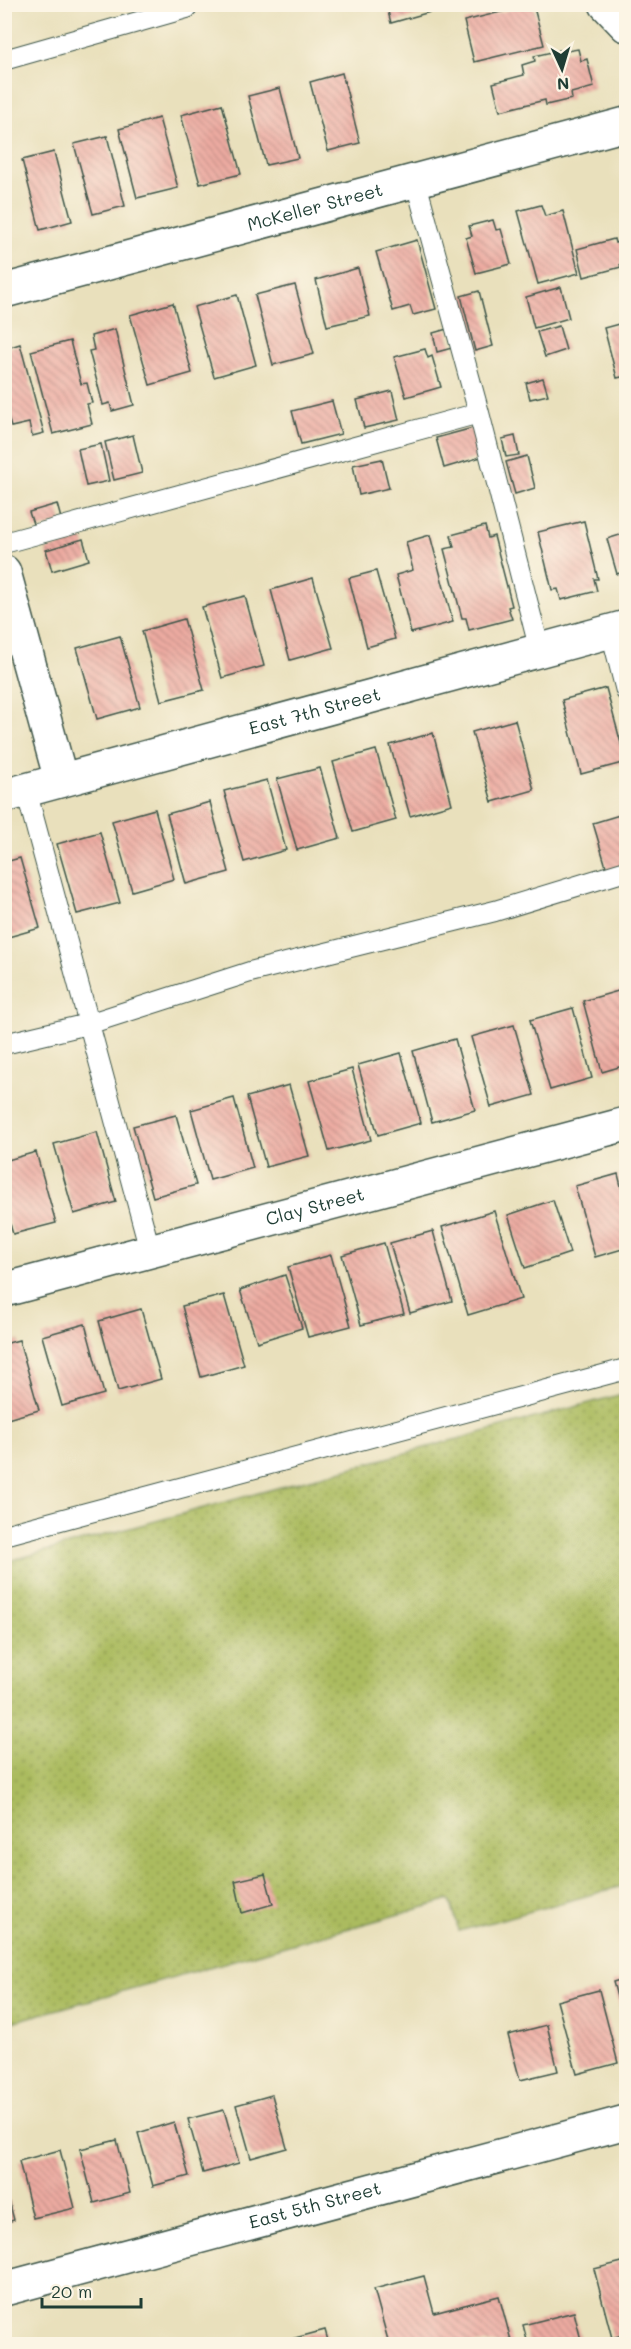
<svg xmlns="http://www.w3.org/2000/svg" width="631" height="2349" viewBox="0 0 631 2349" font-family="Mali,sans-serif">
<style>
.grass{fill:url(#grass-dots);stroke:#657c49;stroke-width:1.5}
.building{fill:url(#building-back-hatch)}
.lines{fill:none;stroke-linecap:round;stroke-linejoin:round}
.lane-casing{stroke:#3d5548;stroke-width:22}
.street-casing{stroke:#3d5548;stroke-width:36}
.lane{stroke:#fff;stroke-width:20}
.street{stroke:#fff;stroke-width:33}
.labels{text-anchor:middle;stroke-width:4.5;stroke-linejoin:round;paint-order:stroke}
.street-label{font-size:18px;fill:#1f3d34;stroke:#fcf5e5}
</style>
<defs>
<pattern id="grass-dots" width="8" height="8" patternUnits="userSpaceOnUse" patternTransform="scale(1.5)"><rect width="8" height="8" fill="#abbb5e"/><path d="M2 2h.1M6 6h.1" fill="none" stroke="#8b994e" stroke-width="1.8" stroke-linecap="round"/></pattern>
<pattern id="building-back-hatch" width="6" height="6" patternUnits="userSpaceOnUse" patternTransform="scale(1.5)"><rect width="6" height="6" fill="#edaba1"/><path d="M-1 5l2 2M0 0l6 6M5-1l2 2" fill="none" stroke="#bf8c84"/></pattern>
</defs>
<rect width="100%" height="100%" fill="#fcf5e5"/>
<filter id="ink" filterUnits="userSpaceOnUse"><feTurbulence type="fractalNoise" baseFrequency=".0167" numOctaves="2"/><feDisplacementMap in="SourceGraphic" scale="12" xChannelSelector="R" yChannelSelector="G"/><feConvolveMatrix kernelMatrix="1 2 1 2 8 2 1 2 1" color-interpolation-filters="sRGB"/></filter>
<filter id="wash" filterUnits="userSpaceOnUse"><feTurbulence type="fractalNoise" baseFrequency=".008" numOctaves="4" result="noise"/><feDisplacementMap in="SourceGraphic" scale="24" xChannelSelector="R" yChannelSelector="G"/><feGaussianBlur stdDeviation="1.35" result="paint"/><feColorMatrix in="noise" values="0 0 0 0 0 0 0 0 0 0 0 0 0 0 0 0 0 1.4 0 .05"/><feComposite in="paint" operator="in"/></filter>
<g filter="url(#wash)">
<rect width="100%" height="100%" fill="#e9e0bc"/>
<path class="grass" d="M626,1393V1885L459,1931L450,1900L5,2024V1562Z"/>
<g id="blocks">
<path class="building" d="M386,4H455V5L391,23Z
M533,4L544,45L474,62L464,21Z
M578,49L581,61L587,59L594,87L571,93L572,99L546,105L545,100L500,111L493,83L524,75L522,65L535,61L534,56L560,50L561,52Z
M342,73L360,143L328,151L310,82Z
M280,88L298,158L266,165L248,96Z
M222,104L241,174L200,184L181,115Z
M159,118L178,188L137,198L119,129Z
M107,136L125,206L93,214L74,144Z
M54,152L72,221L40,230L22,160Z
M541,205L545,216L563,211L579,273L538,284L518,211Z
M493,220L496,230L501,229L511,264L476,273L466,238L472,236L469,226Z
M4,221L11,243L4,245Z
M614,239L615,243L626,240V263L620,264L621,267L584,277L577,249Z
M417,240L436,309L413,315L410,306L393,311L376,252Z
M358,268L370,316L327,326L316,280Z
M295,285L314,354L273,365L255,295Z
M561,287L569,318L534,328L526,297Z
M479,291L493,346L475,351L461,296Z
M237,295L256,365L214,377L194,307Z
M173,303L192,373L150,385L130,315Z
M626,322V376L617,378L604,328Z
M559,326L566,350L545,357L537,332Z
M115,329L134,405L112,411L110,403L103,405L89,351L94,350L91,336Z
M447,329L452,348L437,352L433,333Z
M70,341L81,384L87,383L92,403L87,404L92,424L53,434L31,351Z
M20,344L44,433L32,436L29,423L11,427L4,404V349Z
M425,349L428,358L432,356L441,387L406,397L394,357Z
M543,378L548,395L530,399L526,383Z
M392,391L399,420L364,428L357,400Z
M332,401L341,434L301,444L292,411Z
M473,428L481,457L444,468L436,438Z
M133,435L142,473L114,480L105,442Z
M515,436L519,455L506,457L502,439Z
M101,444L109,481L86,486L78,449Z
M527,456L535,488L515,494L506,462Z
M382,459L389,488L359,495L353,465Z
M57,504L62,522L35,530L29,512Z
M584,521L598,579H594L597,591L561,600L558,589L552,590L538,532Z
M485,526L488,538L494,536L512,606L508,607L512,619L469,630L466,618H462L444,549L454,547L451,535Z
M626,533V571L617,574L607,539Z
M430,535L453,622L411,633L396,575L413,570L406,542Z
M83,539L89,560L52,571L46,550Z
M376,571L395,639L367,647L349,578Z
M313,578L333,648L290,660L271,590Z
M245,596L264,666L222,678L202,607Z
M184,619L204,690L161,701L142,631Z
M120,636L140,707L97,719L77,648Z
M606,688L626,762L581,774L562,700Z
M515,720L534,790L492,802L472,732Z
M433,733L452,804L410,816L390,745Z
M376,750L396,820L353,832L333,762Z
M320,768L340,838L297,850L277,779Z
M267,780L286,850L244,862L224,791Z
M210,802L229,872L186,884L167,814Z
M155,809L174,879L132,891L112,821Z
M626,813V864L607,870L593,823Z
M100,832L120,903L77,914L57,844Z
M20,858L40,928L5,938V862Z
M625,989L626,1065L602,1072L583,1001Z
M573,1008L592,1078L550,1090L530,1020Z
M514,1025L534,1095L491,1107L471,1037Z
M455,1039L475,1110L432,1122L413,1051Z
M401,1053L421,1123L378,1135L358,1065Z
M352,1069L371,1140L329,1151L309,1081Z
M289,1085L309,1156L266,1167L247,1097Z
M234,1098L253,1168L210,1180L191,1110Z
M176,1115L196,1185L153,1197L133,1126Z
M97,1132L116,1202L74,1214L54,1144Z
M36,1152L56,1223L13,1234L4,1204V1161Z
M618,1174L626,1206V1248L595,1257L575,1186Z
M553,1200L570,1253L525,1268L508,1215Z
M494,1211L521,1299L468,1315L442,1227Z
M433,1231L452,1301L410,1313L390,1243Z
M384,1243L404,1314L361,1325L342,1255Z
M331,1255L351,1326L308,1337L288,1267Z
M285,1275L302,1328L257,1342L240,1290Z
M224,1295L244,1365L201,1377L182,1306Z
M141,1309L161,1379L118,1391L99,1321Z
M85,1324L104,1394L62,1406L42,1336Z
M19,1340L39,1410L4,1420V1344Z
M265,1874L273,1904L242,1913L235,1881Z
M626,1978V2030L613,1982Z
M599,1990L618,2063L577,2074L557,2001Z
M547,2025L558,2071L520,2080L508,2035Z
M272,2095L287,2148L251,2158L236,2105Z
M224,2110L239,2163L203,2173L188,2119Z
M174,2122L189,2176L153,2186L138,2133Z
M117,2140L130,2193L94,2203L80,2149Z
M60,2150L75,2208L33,2218L19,2161Z
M5,2185L14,2220L4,2223V2186Z
M626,2261V2334L612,2338L594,2269Z
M424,2276L434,2313L499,2296L512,2344H389L374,2289Z
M574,2312L582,2344H528L523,2325Z
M325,2330L329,2344H273Z"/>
</g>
</g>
<g filter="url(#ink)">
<use href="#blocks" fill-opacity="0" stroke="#3d5548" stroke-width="1.5"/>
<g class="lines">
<g class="lane-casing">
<path id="lane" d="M4,60L187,8L185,4
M415,179L479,413L540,651
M4,543L479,413
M611,631L626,691
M26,790L150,1250
M4,1044L88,1024L250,972L495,911L626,871
M4,1535L626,1369"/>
</g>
<g class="street-casing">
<g id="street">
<path d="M606,4L626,25"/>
<path id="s1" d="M4,291L626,124"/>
<path d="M4,572L61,780"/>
<path id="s2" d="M4,796L626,627"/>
<path id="s3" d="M4,1290L626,1124"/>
<path id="s4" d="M4,2289L626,2122"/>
</g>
</g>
<use href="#lane" class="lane"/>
<use href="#street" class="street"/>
</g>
</g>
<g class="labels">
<g class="street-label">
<text dy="6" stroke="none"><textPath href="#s1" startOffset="322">McKeller Street</textPath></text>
<text dy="6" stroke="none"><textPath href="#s2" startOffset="322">East 7th Street</textPath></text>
<text dy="6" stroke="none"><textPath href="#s3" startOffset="322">Clay Street</textPath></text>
<text dy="6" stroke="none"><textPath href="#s4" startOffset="322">East 5th Street</textPath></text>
</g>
</g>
<rect width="631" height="2349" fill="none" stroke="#fcf5e5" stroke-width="24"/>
<g transform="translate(562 69) rotate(176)" stroke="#fcf5e5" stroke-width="4.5" paint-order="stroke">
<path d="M0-4.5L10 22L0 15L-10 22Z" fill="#1f3d34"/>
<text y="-9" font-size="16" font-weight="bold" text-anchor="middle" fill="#1f3d34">N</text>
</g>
<path d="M42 2298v9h99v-9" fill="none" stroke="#1f3d34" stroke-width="3"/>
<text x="51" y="2298" font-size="18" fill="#1f3d34" stroke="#fcf5e5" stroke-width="4.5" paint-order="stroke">20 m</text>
</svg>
